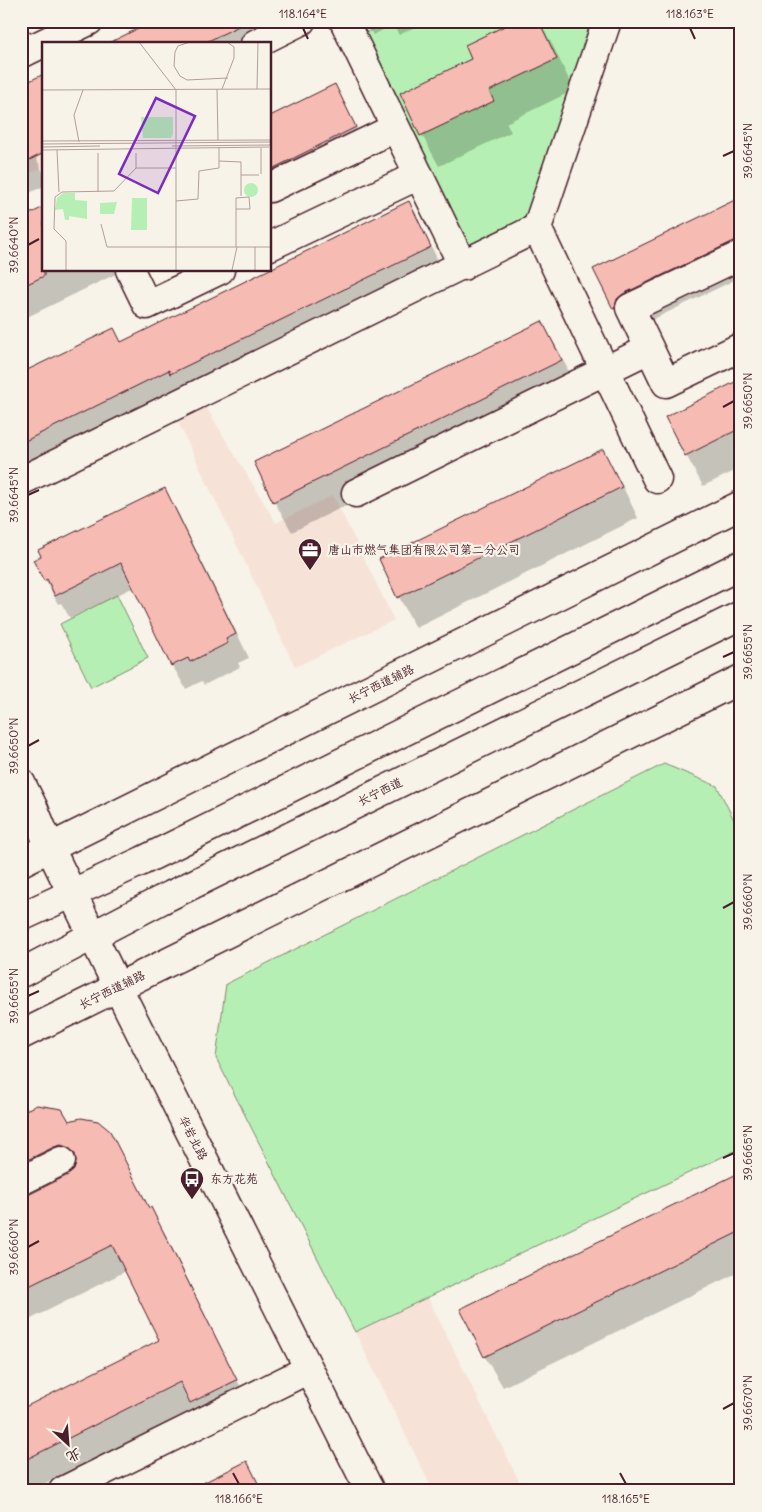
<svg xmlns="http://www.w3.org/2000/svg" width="762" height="1512" viewBox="0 0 762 1512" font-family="Delius,'LXGW WenKai TC',sans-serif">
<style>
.built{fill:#f7e2d8}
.green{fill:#b6efb3;stroke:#80876f}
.shadow{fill:#0003;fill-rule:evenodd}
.building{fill:#f6bbb3;stroke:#4a1f2b}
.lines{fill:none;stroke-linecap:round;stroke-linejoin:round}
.minor-casing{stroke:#4a1f2b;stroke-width:31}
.major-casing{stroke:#4a1f2b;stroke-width:31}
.minor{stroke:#f7f3e8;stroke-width:28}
.major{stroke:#f7f3e8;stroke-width:28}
.ticks{fill:none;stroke:#4a1f2b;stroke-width:2}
.labels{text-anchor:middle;stroke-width:4.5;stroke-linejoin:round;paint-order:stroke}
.poi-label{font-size:12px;fill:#4a1f2b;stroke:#f7f3e8;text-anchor:start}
.street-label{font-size:12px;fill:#4a1f2b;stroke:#f7f3e8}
.inset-road{fill:none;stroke:#b29e9c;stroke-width:1}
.view{fill:#7b2cbf;fill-opacity:0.15;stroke:#7b2cbf;stroke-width:2.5}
.inset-edge{fill:none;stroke:#4a1f2b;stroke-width:2.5}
.neatline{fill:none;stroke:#4a1f2b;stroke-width:2}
.ticks-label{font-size:12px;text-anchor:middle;fill:#4a1f2b}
</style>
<rect width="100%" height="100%" fill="#f7f3e8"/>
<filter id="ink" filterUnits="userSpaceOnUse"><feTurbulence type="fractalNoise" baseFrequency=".02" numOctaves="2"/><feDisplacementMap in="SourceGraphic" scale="10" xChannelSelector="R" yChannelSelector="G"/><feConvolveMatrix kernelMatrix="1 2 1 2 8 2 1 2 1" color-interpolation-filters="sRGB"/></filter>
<g filter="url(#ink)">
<path class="built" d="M21,101L44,145V167L21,178Z
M206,407L276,523L333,495L394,620L295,667L178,422Z
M428,1298L524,1491H433L355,1332Z"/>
<path class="green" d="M388,21H596L530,215L469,245L365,33Z
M117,595L148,658L91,687L60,624Z
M664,764L717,786L741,834V1148L355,1332L216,1058L226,984Z"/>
<path class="shadow" d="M156,21H316L270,44H109Z
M365,21H427L399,35L393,25L373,35Z
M539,21L552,44L574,90L506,123L511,132L439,166L422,135L402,94L473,59Z
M44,76V154L36,158L44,174V186L21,197V87Z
M334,85L370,153L270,204V117Z
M741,198V277L641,325L631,339L614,309L595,269Z
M408,203L423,229L444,273L21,476V374L121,343Z
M21,219L44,270H138L120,272L21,320Z
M542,322L560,353L578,391L292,532L274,501Z
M741,380V468L703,486L686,455Z
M603,450L620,481L638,518L416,628L399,597Z
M164,489L178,513L249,658L238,663L240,667L204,685L202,681L186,689L172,665L134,587L70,618L61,603L58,604L35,560Z
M21,1114L109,1132L150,1209L166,1235L250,1406L206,1428L195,1408L30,1491H21V1411L161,1340L126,1271L21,1324ZM73,1171L69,1176L24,1198L29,1193Z
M741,1173V1271L503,1387L485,1357Z"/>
<path class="building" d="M153,21H249L202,44H107Z
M515,21H539L557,59L489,91L494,101L420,136L400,93L471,59L465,45Z
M44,74V153L21,164V85Z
M335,84L356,127L270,170V116Z
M741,197V240L734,241L623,294L617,299L615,308L613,309L593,269Z
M409,201L431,247L170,374L169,370L21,443V373L114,328L121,342Z
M44,207V276L21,287V218Z
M542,321L562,360L273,502L254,462Z
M741,379V428L685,456L665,417Z
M603,449L622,487L397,598L379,559Z
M165,488L236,634L226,639L228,643L190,662L188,658L171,666L121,563L55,596L47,579L44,581L33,560L41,556L38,550Z
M37,1105L62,1109L69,1121L81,1118L98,1121L110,1131L149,1208L151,1207L237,1380L190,1403L180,1382L21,1462V1409L159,1340L112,1245L21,1290V1196L28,1195L68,1175L74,1170L76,1162L75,1154L69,1148L61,1145L54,1147L21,1163V1112Z
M741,1172V1231L484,1357L460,1309Z
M247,1461L262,1491H187Z"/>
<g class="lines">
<g class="minor-casing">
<path id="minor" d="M344,21L463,266
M607,21L537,228L657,479
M21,44L25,52L89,21
M255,44L301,21
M270,188L395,128
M270,246L419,175
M741,255L630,308L666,383L741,347
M130,270L147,305L220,270
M21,481L537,228
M356,493L649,349
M21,783L34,809L50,848L118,988L370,1491
M21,862L741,505
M21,1035L741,679
M21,1181L61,1161
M63,1491L309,1369"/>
</g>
<g class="major-casing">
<path id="major" d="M21,917L142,861L741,565
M21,973L161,900L741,615"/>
</g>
<use href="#minor" class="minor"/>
<use href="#major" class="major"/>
</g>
</g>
<path class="ticks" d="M303,28L308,39M690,28L695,39M723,156L734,151M28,245L39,239M723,407L734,401M28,495L39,490M723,657L734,652M28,746L39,740M723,908L734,902M28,996L39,991M723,1158L734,1153M28,1247L39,1241M723,1409L734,1403M233,1473L239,1484M620,1473L626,1484"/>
<defs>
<g id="office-pin" transform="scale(1.25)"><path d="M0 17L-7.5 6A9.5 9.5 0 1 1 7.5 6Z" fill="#4a1f2b" stroke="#f7f3e8"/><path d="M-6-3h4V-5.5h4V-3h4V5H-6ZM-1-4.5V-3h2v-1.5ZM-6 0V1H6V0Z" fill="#fff"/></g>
<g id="bus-pin" transform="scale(1.25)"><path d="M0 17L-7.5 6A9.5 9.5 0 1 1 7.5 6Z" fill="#4a1f2b" stroke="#f7f3e8"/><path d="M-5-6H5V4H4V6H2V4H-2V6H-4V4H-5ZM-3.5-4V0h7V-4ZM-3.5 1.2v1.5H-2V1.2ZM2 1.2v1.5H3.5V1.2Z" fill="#fff"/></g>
</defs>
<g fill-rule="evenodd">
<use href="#office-pin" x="310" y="550"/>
<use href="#bus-pin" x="192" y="1179"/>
</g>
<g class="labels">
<g class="poi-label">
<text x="328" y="554">唐山市燃气集团有限公司第二分公司</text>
<text x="210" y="1183">东方花苑</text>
</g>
<g class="street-label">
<text transform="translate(381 684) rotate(-26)" y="4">长宁西道辅路</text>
<text transform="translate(380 792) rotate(-26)" y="4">长宁西道</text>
<text transform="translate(112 990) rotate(-26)" y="4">长宁西道辅路</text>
<text transform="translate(193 1138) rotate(63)" y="4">华岩北路</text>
</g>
</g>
<g transform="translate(42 42)">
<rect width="229" height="229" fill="#f7f3e8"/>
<path d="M99,75H131V92L129,96H101ZM202 148a7 7 0 1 1 14 0a7 7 0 1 1-14 0ZM21,151H33V158L45,159V177L27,174V178H23L21,167L13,168L15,156ZM90,156H105V188H89ZM75,160L72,172H58V161Z" fill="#b6efb3"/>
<path class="inset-road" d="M97,0L134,48V228M148,0L136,4L133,10L132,24L138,34L145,38L186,36M175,47L176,98M180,47L192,16V5L185,0M215,47L216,0M0,48L229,47M0,99L229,98M37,100L32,73L41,48M0,102L229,100M130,104L229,103M0,105L58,104M219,106V132M0,108L227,105M15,108L17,150M56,111V150M177,119L199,120V154M94,126H134M199,133H217M134,159L156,157L157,129L177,126V105M194,167H208L207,155L194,156V205M59,182L65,205H229M213,205V228M24,228V199L12,187L13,155L20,150L72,149L94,126V111M190,228L195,205"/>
<path class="view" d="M114,56L153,74L116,151L77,132Z"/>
<rect width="229" height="229" class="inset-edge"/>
</g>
<rect width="762" height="1512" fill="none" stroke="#f7f3e8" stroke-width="55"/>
<g transform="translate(68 1444) rotate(154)" stroke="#f7f3e8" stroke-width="4" paint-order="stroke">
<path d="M0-4L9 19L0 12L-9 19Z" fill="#4a1f2b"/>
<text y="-8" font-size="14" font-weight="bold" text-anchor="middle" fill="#4a1f2b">北</text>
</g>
<rect x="28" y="28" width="706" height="1456" class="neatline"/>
<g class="ticks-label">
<text x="303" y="18">118.164°E</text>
<text x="690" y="18">118.163°E</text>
<text transform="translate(748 151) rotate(-90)" y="4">39.6645°N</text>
<text transform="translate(14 245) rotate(-90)" y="4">39.6640°N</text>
<text transform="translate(748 401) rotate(-90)" y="4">39.6650°N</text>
<text transform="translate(14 495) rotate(-90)" y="4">39.6645°N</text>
<text transform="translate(748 652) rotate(-90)" y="4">39.6655°N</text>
<text transform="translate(14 746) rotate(-90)" y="4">39.6650°N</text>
<text transform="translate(748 902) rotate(-90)" y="4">39.6660°N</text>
<text transform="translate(14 996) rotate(-90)" y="4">39.6655°N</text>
<text transform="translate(748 1153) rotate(-90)" y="4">39.6665°N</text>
<text transform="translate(14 1247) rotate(-90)" y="4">39.6660°N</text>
<text transform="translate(748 1403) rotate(-90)" y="4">39.6670°N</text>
<text x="239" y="1503">118.166°E</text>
<text x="626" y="1503">118.165°E</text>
</g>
</svg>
